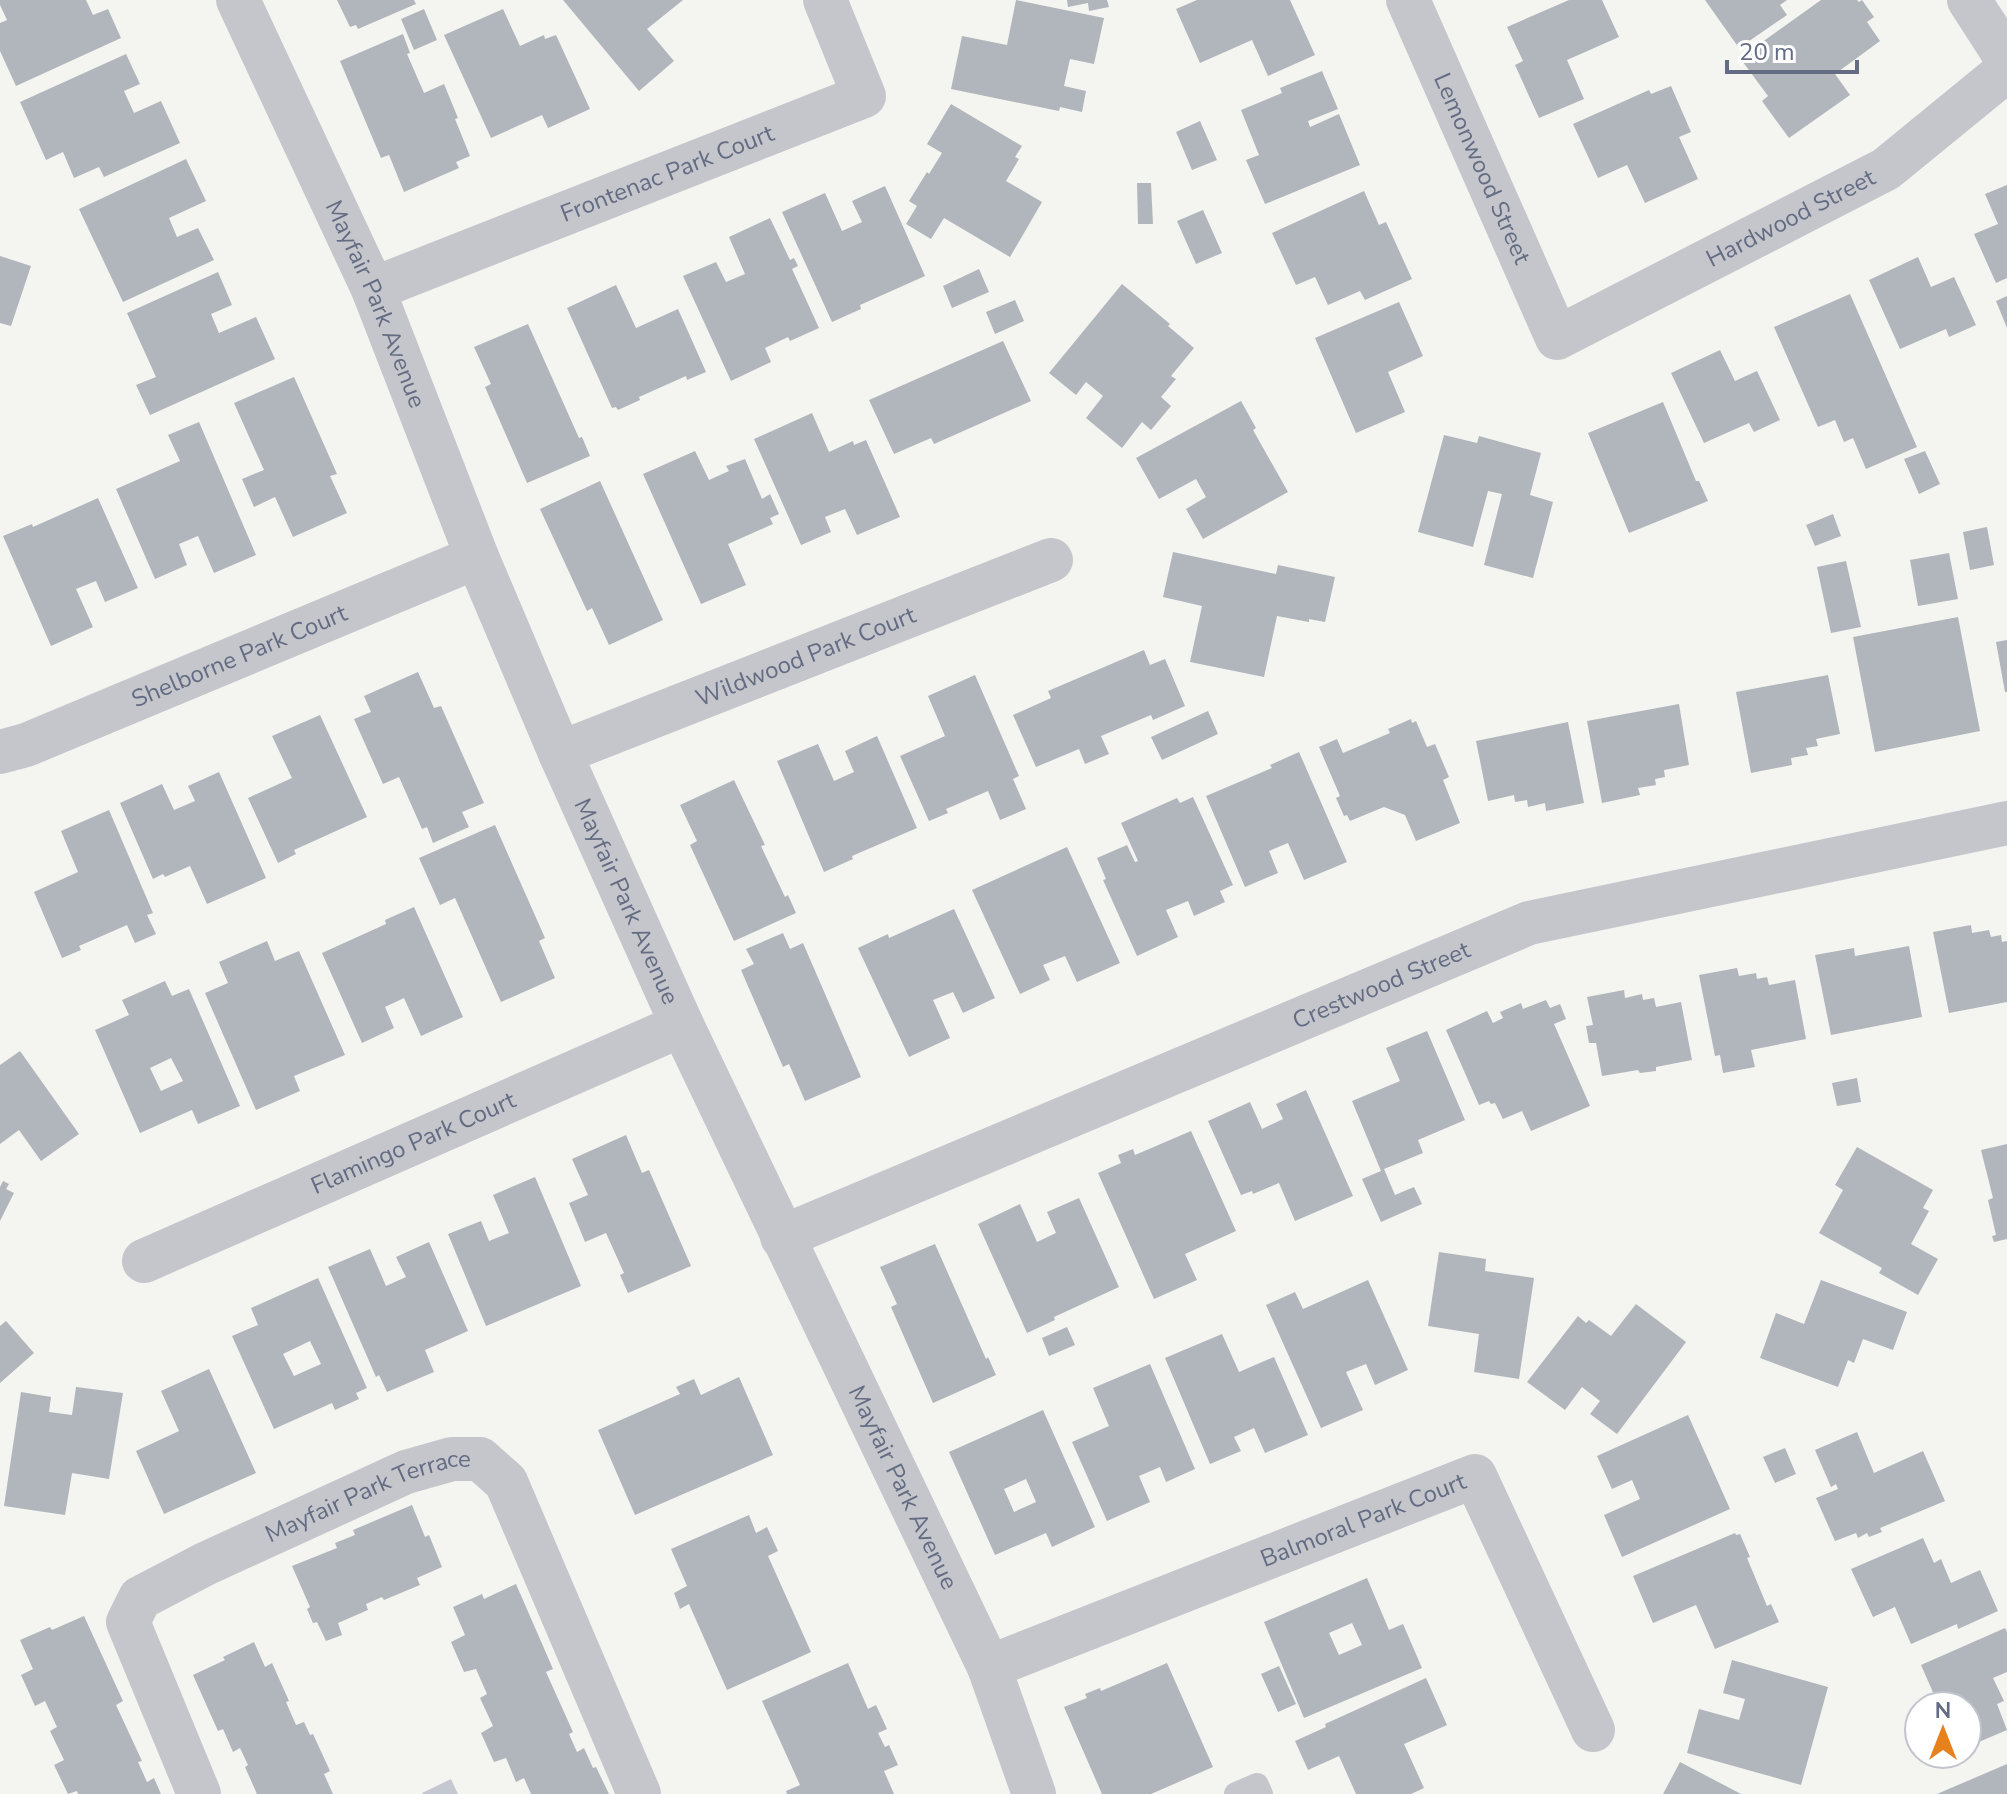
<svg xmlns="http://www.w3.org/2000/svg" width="2007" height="1794" viewBox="0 0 2007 1794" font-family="'Nunito Sans',sans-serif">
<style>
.water{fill:#c4c9d1}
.building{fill:#b1b5bc;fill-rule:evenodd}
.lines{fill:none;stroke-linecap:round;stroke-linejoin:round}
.service{stroke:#c5c6cb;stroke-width:24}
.minor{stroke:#c5c6cb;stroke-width:44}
.labels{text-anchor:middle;stroke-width:8;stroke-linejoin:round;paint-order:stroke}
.street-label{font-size:24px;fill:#636c83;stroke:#fff}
</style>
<rect width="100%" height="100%" fill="#f4f5f0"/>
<path class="water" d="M451,1779L458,1794H423L422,1793Z"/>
<path class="building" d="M0,0H86L93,15L108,9L121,38L16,86L0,51V23L7,20L0,5Z
M337,0H414L416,4L358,29L356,25L350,27Z
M563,0H683L647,29L674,61L639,91Z
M1016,0L1104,18L1094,64L1070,59L1064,86L1086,91L1082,112L1060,107L1059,111L951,89L962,36L1007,45Z
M1067,0H1107L1109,7L1089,11L1088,3L1068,7Z
M1197,0H1290L1315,55L1268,76L1252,40L1200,63L1176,9Z
M1569,0H1602L1619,37L1567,60L1584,99L1539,118L1515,65L1523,61L1507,27Z
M1705,0H1787L1780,5L1787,15L1739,48Z
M1821,0H1857L1859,2L1862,0L1874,17L1867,22L1880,41L1835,74L1850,95L1789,138L1762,101L1768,96L1740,58Z
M424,9L437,40L414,50L401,19Z
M503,9L520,46L544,35L545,39L556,35L590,109L548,128L542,115L491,138L444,35Z
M403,34L410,53L407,54L424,93L444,84L458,118L455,119L470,156L456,162L459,168L404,192L389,155L381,158L340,61Z
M126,54L140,84L124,91L134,113L161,101L180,143L104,177L99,167L74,178L63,152L46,160L20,102Z
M1322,71L1338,109L1308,121L1310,127L1339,114L1360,165L1265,204L1246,160L1259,155L1241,110L1282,93L1280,88Z
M1671,86L1691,132L1679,137L1698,179L1645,203L1627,165L1598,178L1573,124L1649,90L1651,94Z
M951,104L1022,146L1015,157L1019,159L1006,181L1042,202L1010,257L944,218L931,239L906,224L917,206L909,201L927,172L929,174L942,153L927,144Z
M1200,121L1217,160L1192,170L1176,132Z
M186,159L206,201L169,218L177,237L198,228L214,260L123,302L79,209Z
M1137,183H1151L1153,224H1138Z
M2007,185V278L1996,283L1974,234L1998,224L1985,194Z
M885,186L925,276L860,305L861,309L832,322L782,212L825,193L842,231L862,222L852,201Z
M1364,191L1379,225L1386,222L1412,279L1365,300L1360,291L1328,305L1315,277L1296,285L1272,233Z
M1203,210L1222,253L1196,264L1177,221Z
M770,218L790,260L794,258L798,266L792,269L819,328L790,341L788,337L765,348L771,362L731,381L683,276L716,262L726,282L745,274L729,237Z
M0,256L31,266L11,326L0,323Z
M1918,257L1931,287L1954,277L1976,325L1949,337L1946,329L1900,349L1869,280Z
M979,269L989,292L952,308L943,286Z
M218,272L232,305L211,314L219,333L256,317L275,359L150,415L136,385L156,377L127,313Z
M1122,284L1170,324L1168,326L1194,348L1171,376L1176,379L1161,397L1171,406L1151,430L1142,422L1122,448L1086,418L1103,396L1086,382L1076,395L1049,373Z
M616,285L636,328L678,309L706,372L687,380L686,376L639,397L640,400L618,410L616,407L612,408L567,308Z
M1850,294L1917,447L1866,469L1853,438L1844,442L1835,420L1818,427L1774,327Z
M2007,296V328L1996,301Z
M1015,300L1024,321L995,334L986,312Z
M1399,302L1423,356L1388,372L1405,412L1356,433L1315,338Z
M528,324L579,438L582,437L590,456L527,483L485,387L491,384L474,347Z
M1003,341L1031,401L934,444L931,438L894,454L869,400Z
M1720,350L1735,381L1757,371L1780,420L1754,432L1749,423L1704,443L1671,373Z
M294,377L337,474L330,476L347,513L293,537L275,497L254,507L242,479L264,470L234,403Z
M1241,401L1256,428L1253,430L1288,492L1203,539L1186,509L1206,497L1196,479L1159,499L1136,458Z
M1663,402L1696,481H1699L1708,501L1629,533L1588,433Z
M812,413L829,452L853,441L854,445L866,440L900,517L857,535L845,509L825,517L831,532L801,545L754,439Z
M199,422L256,555L214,573L198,536L179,544L187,565L155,579L116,489L180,461L168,435Z
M1444,435L1477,443L1479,436L1541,453L1530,495L1553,502L1533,578L1484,565L1502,494L1488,491L1473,547L1418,532Z
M695,451L709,480L729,471L726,466L745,459L762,499L770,494L779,514L770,518L773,524L728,544L746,585L701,604L643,474Z
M1925,451L1940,484L1919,494L1904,459Z
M600,481L663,620L609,645L592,608L587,611L540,509Z
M98,498L138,588L105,602L96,581L76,589L93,627L51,646L3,536L32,524L33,527Z
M1833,514L1841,536L1815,546L1806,525Z
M1987,527L1994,565L1970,570L1963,532Z
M1173,552L1276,574L1278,565L1335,577L1325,622L1309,619V622L1277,616L1264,677L1190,662L1202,606L1163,597Z
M1949,553L1958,599L1918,606L1910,560Z
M1846,561L1861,627L1831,633L1817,567Z
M1958,617L1980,731L1875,752L1853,637Z
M2007,640V692H2005L1996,642Z
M1144,650L1150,665L1165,659L1185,706L1153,720L1151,715L1101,736L1109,754L1085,764L1079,749L1036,767L1013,715L1051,698L1048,691Z
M418,672L434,708L441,706L484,803L462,812L469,827L433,843L427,827L422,829L399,777L383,784L354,719L371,712L364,696Z
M975,675L1019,776L1013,779L1026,809L1000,820L988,791L946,809L948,813L929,821L900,756L945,736L928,696Z
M1828,675L1840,734L1816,739L1818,746L1806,748L1808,755L1791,758L1792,765L1751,773L1736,692Z
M1679,704L1689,765L1664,770L1665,777L1655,779L1656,785L1638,788L1640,795L1602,803L1587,721Z
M1208,711L1218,734L1162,760L1151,737Z
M320,715L367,817L294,850L296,854L278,863L248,798L292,778L272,736Z
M1411,719L1412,723L1416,721L1427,747L1435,744L1449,777L1443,780L1460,823L1416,841L1405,815L1384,807L1350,821L1347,815L1344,816L1336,798L1340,796L1319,747L1337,739L1343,753L1390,733L1388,729Z
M1568,722L1584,803L1546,811L1545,803L1528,807L1527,800L1515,802L1514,795L1488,801L1476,741Z
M877,736L917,828L852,856L853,859L824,872L777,761L818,744L834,781L854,772L845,751Z
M1299,752L1347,862L1304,880L1288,843L1269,851L1278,873L1245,887L1206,796L1272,768L1270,765Z
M219,772L266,878L207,904L190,866L165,877L163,874L153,879L120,803L162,784L174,810L195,801L188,786Z
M734,780L765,845L761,846L785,897L788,895L796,913L734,941L690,845L697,841L680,805Z
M1193,797L1233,885L1220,891L1225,902L1194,916L1188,901L1166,910L1178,937L1137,956L1103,880L1106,879L1097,858L1127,845L1135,862L1138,861L1121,823L1177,798L1180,803Z
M109,810L153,913L147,915L156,934L135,943L127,925L79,946L81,950L62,958L34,892L78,872L61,831Z
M495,825L545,938L539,941L555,978L501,1002L455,898L440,905L419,858Z
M1067,847L1120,963L1077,982L1065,956L1043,965L1050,980L1020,994L972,890Z
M414,907L463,1017L421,1036L404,998L385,1007L394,1028L362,1043L322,953L386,924L385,920Z
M954,909L995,998L963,1013L953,992L933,1000L950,1038L909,1057L858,948L888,934L889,938Z
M1971,925L1972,933L1989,930L1991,937L2001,935L2002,942L2007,941V1002L1949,1013L1933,932Z
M783,933L790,949L803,943L861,1077L805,1101L789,1064L783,1067L741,970L754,964L746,949Z
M267,941L275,961L299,951L345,1055L294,1076L300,1091L256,1110L205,993L228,983L219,962Z
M1909,946L1922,1017L1831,1035L1815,955L1854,948L1855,956Z
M1737,968L1739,976L1756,973L1757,979L1767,977L1769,985L1795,980L1806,1039L1751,1050L1755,1067L1723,1073L1720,1055L1715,1056L1699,975Z
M165,981L172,996L189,989L240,1106L198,1124L192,1110L140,1133L95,1030L129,1015L122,1000ZM171,1058L183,1081L161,1091L150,1068Z
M1624,990L1625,998L1642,994L1643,1000L1654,998L1656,1007L1681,1002L1692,1060L1656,1067V1071L1640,1073L1638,1070L1602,1076L1596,1043H1589L1586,1026L1593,1025L1587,997Z
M1546,1000L1550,1008L1560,1004L1566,1019L1554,1024L1590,1106L1531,1131L1522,1111L1503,1119L1495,1103L1491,1104L1489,1101L1479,1105L1446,1030L1487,1011L1493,1023L1503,1018L1500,1012L1521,1003L1523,1009Z
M1427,1031L1465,1120L1418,1140L1423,1153L1384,1169L1395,1195L1414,1187L1422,1204L1381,1222L1362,1179L1381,1171L1352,1101L1400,1081L1386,1048Z
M20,1051L79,1134L41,1161L19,1130L0,1144V1065Z
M1857,1078L1861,1102L1837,1106L1832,1083Z
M1306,1090L1353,1196L1295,1221L1279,1183L1253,1194L1252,1191L1241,1195L1208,1121L1250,1102L1262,1129L1283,1119L1276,1104Z
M1191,1131L1236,1231L1185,1254L1197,1280L1154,1299L1098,1173L1121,1163L1118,1155L1133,1149L1135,1155Z
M626,1135L642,1173L649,1170L691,1266L628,1293L620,1275L624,1273L606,1233L585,1242L569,1203L588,1195L572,1159Z
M2007,1144V1239L1994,1242L1992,1236L1996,1235L1988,1200L1993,1198L1981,1150Z
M1857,1147L1933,1190L1923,1208L1929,1211L1911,1244L1938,1259L1918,1295L1879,1273L1882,1268L1819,1233L1843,1190L1835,1185Z
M535,1177L581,1286L486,1326L448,1234L481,1221L489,1241L509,1233L493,1195Z
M3,1181L9,1184L6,1189L14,1193L0,1221V1187Z
M1079,1198L1119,1287L1054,1317L1055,1320L1027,1333L978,1224L1020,1204L1037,1242L1056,1233L1047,1212Z
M429,1242L468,1331L425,1350L434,1372L387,1392L379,1375L376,1377L328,1267L370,1249L386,1286L406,1277L396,1257Z
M935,1244L986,1359L988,1357L996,1375L933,1403L891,1307L897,1304L880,1267Z
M1439,1252L1486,1259L1485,1271L1534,1278L1519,1379L1474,1372L1479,1334L1428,1326Z
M318,1278L367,1388L356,1393L359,1399L335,1410L332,1403L274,1429L232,1336L258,1325L251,1308ZM310,1341L321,1364L294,1376L283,1354Z
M1368,1280L1408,1370L1375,1385L1366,1364L1346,1372L1363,1410L1321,1428L1266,1305L1295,1292L1303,1309Z
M1821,1280L1907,1312L1893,1350L1863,1339L1854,1363L1848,1360L1838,1387L1760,1358L1776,1313L1804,1324Z
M1636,1304L1686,1342L1617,1434L1590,1414L1600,1401L1582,1387L1565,1410L1527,1382L1578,1316L1586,1323L1589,1320L1611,1336Z
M6,1321L34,1353L0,1383V1326Z
M1067,1327L1075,1345L1049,1356L1042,1338Z
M1222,1334L1239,1372L1274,1357L1308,1435L1265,1453L1254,1428L1234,1437L1241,1451L1210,1464L1165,1358Z
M1150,1364L1195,1469L1166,1482L1160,1467L1139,1476L1150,1502L1107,1521L1072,1442L1109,1426L1093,1388Z
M209,1369L256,1473L164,1514L136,1451L179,1431L161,1391Z
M739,1377L773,1455L635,1515L598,1430L680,1394L676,1387L694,1379L701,1395Z
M76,1387L123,1393L109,1479L72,1473L65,1515L4,1506L21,1392L51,1397L49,1412L72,1415Z
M1043,1410L1095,1527L1052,1547L1046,1533L995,1555L949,1452ZM1026,1479L1036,1502L1014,1512L1004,1489Z
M1688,1415L1730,1509L1622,1557L1604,1515L1640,1499L1632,1480L1612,1489L1597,1456Z
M1857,1432L1874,1473L1923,1451L1945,1501L1880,1528L1882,1532L1869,1537L1867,1533L1858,1538L1856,1533L1835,1541L1816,1498L1838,1489L1836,1484L1831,1487L1815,1450Z
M1785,1448L1796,1474L1775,1483L1763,1457Z
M412,1505L425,1537L429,1535L442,1567L417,1578L420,1585L384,1600L382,1597L366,1604L368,1610L338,1623L342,1635L326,1641L317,1622L313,1623L307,1609L310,1607L292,1566L337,1548L335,1543L355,1535L353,1530Z
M749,1515L756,1533L767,1527L778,1551L768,1556L811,1652L727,1690L689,1604L680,1609L674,1593L687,1586L671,1549Z
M1735,1533L1736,1535L1740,1534L1750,1557L1747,1558L1767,1606L1771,1604L1779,1622L1715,1649L1696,1605L1653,1623L1633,1576Z
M1923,1538L1934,1563L1941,1559L1951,1583L1980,1570L1998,1611L1958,1629L1957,1624L1911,1644L1895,1607L1873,1617L1851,1569Z
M1367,1578L1389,1630L1403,1624L1422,1668L1304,1718L1264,1622ZM1352,1623L1362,1645L1339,1655L1329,1633Z
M516,1584L553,1669L546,1672L573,1732L569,1734L577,1752L584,1748L593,1768L596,1767L609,1794H531L524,1778L516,1782L506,1758L494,1762L481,1733L493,1726L480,1698L487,1694L476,1669L464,1672L451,1642L465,1635L453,1607L482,1594L484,1599Z
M84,1616L123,1701L116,1705L142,1761L138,1762L147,1782L154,1778L161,1794H78L77,1791L68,1794L54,1765L64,1760L50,1731L57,1727L45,1701L35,1706L21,1675L33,1669L20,1640L50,1627L52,1630Z
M2005,1628L2007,1632V1672L1993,1678L2004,1701L1997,1704L2007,1730L1967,1747V1706H1939L1921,1665Z
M254,1642L265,1667L272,1663L289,1701L286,1702L296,1725L304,1722L310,1735L313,1734L330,1771L324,1774L333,1794H257L245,1767L248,1765L240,1748L233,1752L223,1729L218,1731L193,1675L225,1660L223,1657Z
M1732,1660L1828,1687L1801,1785L1687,1753L1699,1709L1739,1720L1745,1699L1723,1693Z
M848,1663L868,1709L876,1705L887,1729L878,1733L885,1747L889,1745L898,1765L884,1771L894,1794H787L786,1791L800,1785L762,1701Z
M1167,1663L1213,1767L1151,1794H1102L1064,1707L1087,1698L1085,1694L1100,1688L1101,1691Z
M1279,1666L1296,1704L1278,1712L1261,1674Z
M1426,1678L1447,1725L1404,1744L1424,1788L1411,1794H1356L1339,1756L1308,1770L1295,1741L1326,1727L1325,1724Z
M1680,1762L1741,1794H1663Z
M2007,1764V1794H1937Z"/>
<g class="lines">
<path class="service" d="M1236,1794L1257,1785L1261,1794"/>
<g class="minor">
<path id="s1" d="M238,0L373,289L477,557L560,753L682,1025L989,1667L1034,1794"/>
<path id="s2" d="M1408,0L1557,338L1886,169L2007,70"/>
<path d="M1969,0L2007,59"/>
<path id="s3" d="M373,289L864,96L825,0"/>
<path id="s4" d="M0,752L26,745L477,557"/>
<path id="s5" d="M560,753L1051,560"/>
<path id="s6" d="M782,1237L1529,923L2007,823"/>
<path id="s7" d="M144,1261L682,1025"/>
<path id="s8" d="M989,1667L1475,1476L1593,1730"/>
<path id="s9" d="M199,1794L128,1622L140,1598L205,1564L406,1472L452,1459H480L506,1482L639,1794"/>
</g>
</g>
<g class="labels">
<g class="street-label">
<text dy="8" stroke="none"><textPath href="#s2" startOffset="184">Lemonwood Street</textPath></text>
<text dy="8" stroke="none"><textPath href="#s3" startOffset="316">Frontenac Park Court</textPath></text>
<text dy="8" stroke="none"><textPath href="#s2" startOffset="632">Hardwood Street</textPath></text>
<text dy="8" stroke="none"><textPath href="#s1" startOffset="334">Mayfair Park Avenue</textPath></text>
<text dy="8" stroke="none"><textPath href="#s4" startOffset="258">Shelborne Park Court</textPath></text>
<text dy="8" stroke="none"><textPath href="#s5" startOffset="264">Wildwood Park Court</textPath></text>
<text dy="8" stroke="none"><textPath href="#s1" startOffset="982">Mayfair Park Avenue</textPath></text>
<text dy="8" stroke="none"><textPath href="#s6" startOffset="650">Crestwood Street</textPath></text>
<text dy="8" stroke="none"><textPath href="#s7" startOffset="294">Flamingo Park Court</textPath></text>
<text dy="8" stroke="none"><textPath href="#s1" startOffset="1630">Mayfair Park Avenue</textPath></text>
<text dy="8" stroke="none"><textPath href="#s9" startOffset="464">Mayfair Park Terrace</textPath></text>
<text dy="8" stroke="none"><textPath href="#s8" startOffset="402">Balmoral Park Court</textPath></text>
</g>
</g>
<g transform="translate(1943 1730)"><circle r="38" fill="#ffffff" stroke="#c1c4cd" stroke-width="2"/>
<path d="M0-6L14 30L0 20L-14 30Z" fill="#e7811e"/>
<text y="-12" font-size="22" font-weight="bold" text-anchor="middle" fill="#636c83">N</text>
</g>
<path d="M1727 60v12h130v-12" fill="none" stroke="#636c83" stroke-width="4"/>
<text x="1739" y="60" font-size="24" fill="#636c83" stroke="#ffffff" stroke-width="6" paint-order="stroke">20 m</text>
</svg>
